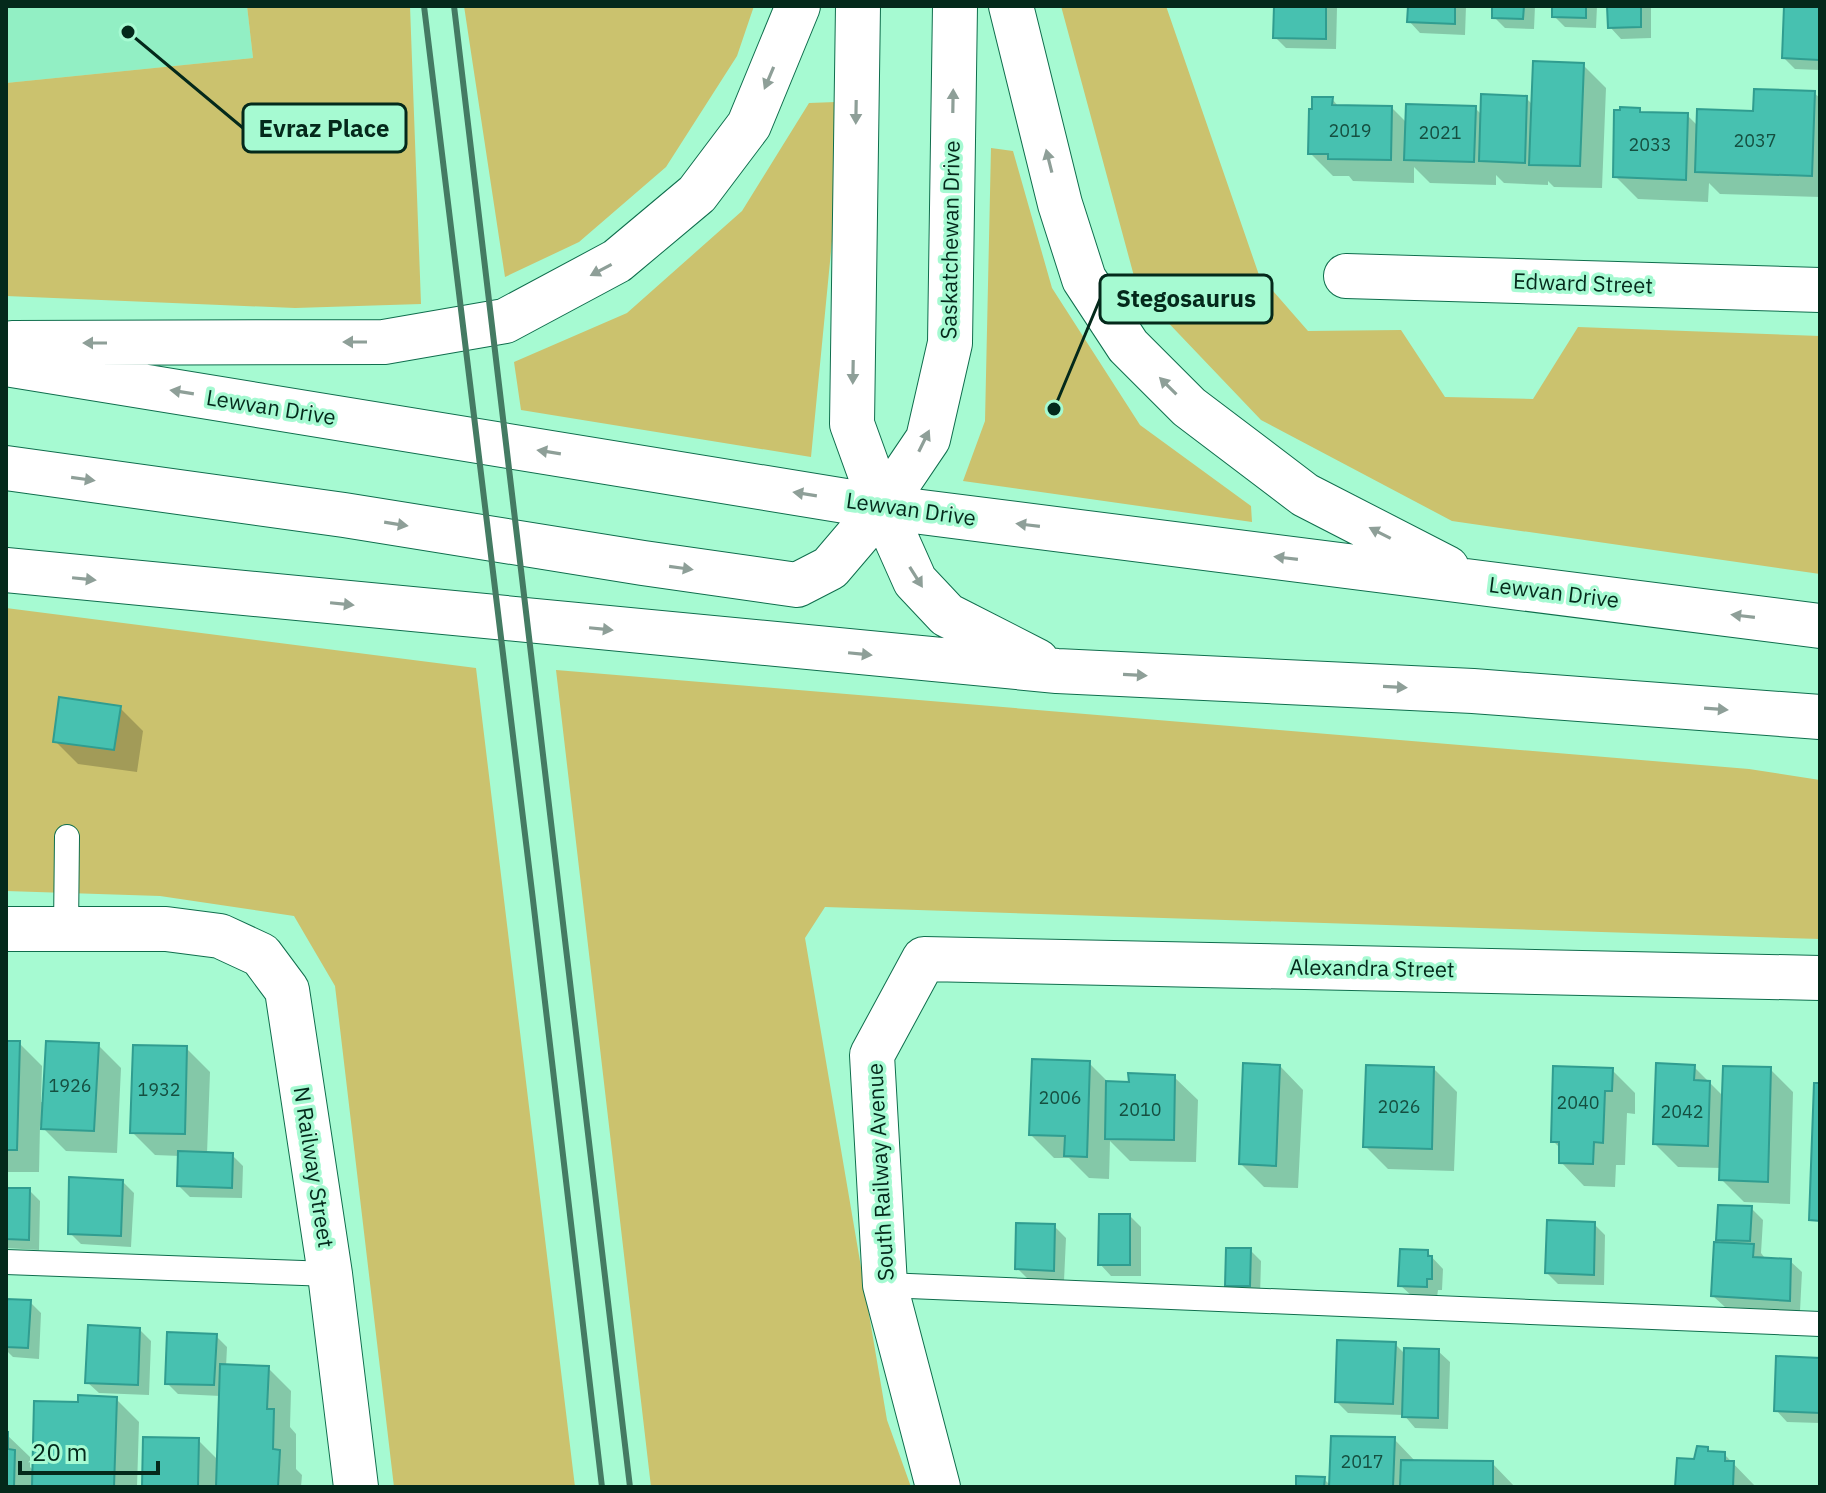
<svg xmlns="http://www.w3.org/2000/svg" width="1826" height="1493" viewBox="0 0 1826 1493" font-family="'IBM Plex Sans',sans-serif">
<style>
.built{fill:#92efc4}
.green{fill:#cbc26e}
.shadow{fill:#0003}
.building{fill:#47c1b0;stroke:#309d90;stroke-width:2}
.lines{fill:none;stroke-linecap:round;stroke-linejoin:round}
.lane-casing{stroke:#0f6e4d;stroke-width:26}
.street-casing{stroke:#0f6e4d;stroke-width:46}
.secondary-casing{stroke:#0f6e4d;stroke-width:46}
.lane{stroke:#fff;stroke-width:24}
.street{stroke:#fff;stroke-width:44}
.secondary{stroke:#fff;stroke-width:44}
.rail{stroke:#447b63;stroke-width:6}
.oneway{fill:#8e9f98}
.labels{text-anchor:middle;stroke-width:7;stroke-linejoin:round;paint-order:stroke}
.number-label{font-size:18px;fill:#154f40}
.street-label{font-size:22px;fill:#04291b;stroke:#a6fad2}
.leader{fill:none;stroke:#04291b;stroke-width:3}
.callout-dot{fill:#04291b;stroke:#a6fad2;stroke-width:3}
.callout{fill:#a6fad2;stroke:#04291b;stroke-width:3}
.callout-label{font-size:24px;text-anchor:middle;font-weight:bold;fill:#04291b}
</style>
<rect width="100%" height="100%" fill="#a6fad2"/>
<path class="built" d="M6,6H247L253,58L6,83Z"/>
<path class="green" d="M247,6H410L421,304L295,308L6,296V83L253,58Z
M464,6H754L737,56L666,167L579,242L505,277Z
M1061,6H1166L1259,275L1308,331L1401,330L1445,397L1533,399L1578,327L1820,336V574L1452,521L1261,420L1138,291Z
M836,102V200L811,457L521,410L514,362L627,313L742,211L809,103Z
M991,148L1013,151L1052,288L1140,425L1251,506L1252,522L963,481L985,421Z
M6,608L476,668L575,1487H394L335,986L294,916L160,896L6,891Z
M556,670L1749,769L1820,780V939L825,907L805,938L887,1420L911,1487H651Z"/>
<path class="shadow" d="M1276,6H1335L1337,8L1336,49L1286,48L1275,37Z
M1410,6H1466L1465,35L1420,33L1409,21Z
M1494,6H1535L1534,29L1505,28L1494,17Z
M1554,6H1597L1596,28L1565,27L1554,16Z
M1609,6H1651V38L1621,39L1610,27Z
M1786,6H1820V70L1795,69L1784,58Z
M1583,65L1606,88L1602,188L1554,187L1548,181V185L1504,183L1496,175V185L1430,183L1414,167V183L1353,181L1349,176H1333L1310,153L1332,99L1339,107L1392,108L1408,124L1475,108L1483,116L1526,98L1533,105Z
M1814,93L1820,98V197L1720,194L1709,183L1708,202L1638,199L1615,176L1639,110L1643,114L1687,115L1698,126L1755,113Z
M120,708L143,731L137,772L78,764L55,741Z
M6,1043H19L42,1066L41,1102H45L98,1045L121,1068L117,1153L66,1151L40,1125L39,1172H6Z
M186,1048L210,1072L207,1154L232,1155L243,1166L242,1198L190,1197L179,1186L180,1156L155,1155L132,1132Z
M1089,1063L1109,1083L1131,1084L1174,1077L1198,1100L1196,1162L1130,1161L1110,1141L1109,1179L1089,1178L1069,1158H1054L1031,1135Z
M1280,1066L1303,1090L1298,1188L1264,1187L1241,1164Z
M1694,1067L1724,1097L1770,1069L1793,1092L1790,1204L1744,1202L1721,1179L1722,1168L1678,1167L1655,1144Z
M1434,1069L1457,1092L1454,1171L1388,1169L1365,1146Z
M1612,1070L1635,1093V1114L1627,1113L1625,1165H1616L1615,1187L1584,1186L1561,1162V1149L1553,1141Z
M122,1181L134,1193L131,1247L81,1244L70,1233Z
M6,1190H29L40,1201L39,1250L6,1248Z
M1751,1208L1763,1220L1761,1253L1764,1257V1260L1790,1261L1802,1272L1800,1311L1725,1307L1713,1296L1724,1244L1718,1239Z
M1130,1216L1141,1227V1276H1111L1100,1264Z
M1594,1224L1605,1235L1604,1285L1558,1284L1547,1273Z
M1054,1226L1066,1238L1064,1281L1029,1280L1017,1268Z
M1250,1250L1261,1261L1260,1297L1238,1296L1227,1285Z
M1427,1252L1443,1269L1442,1290H1438L1437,1297L1412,1296L1400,1285Z
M6,1301L30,1302L41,1313L39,1359L13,1357L6,1350Z
M140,1330L151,1341L149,1395L99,1393L87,1382Z
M216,1336L227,1347L226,1367L268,1368L291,1391L290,1427L296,1434V1469L302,1475L301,1487H144L198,1440L219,1461L221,1396L178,1394L167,1383Z
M1395,1344L1406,1355L1438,1351L1450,1362L1448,1429L1415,1428L1404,1415L1348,1413L1337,1402Z
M1820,1360V1423L1787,1422L1776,1410Z
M116,1399L139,1422L137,1487H6V1434L30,1457V1467L34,1471L80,1404Z
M1394,1439L1416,1462L1492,1463L1515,1487H1298L1324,1479L1331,1486Z
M1708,1449L1712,1454H1724L1756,1487H1677L1696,1461Z"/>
<path class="building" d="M1274,6H1326V39L1273,38Z
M1408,6H1455V24L1407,22Z
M1492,6H1524L1523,19L1492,18Z
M1552,6H1586V18L1552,17Z
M1607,6H1641V27L1608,28Z
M1784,6H1820L1819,60L1782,58Z
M1533,61L1584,63L1580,166L1529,165Z
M1754,89L1815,91L1812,176L1695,172L1697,109L1753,111Z
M1481,94L1527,96L1525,163L1479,161Z
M1312,97H1333L1332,105L1392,106L1391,160L1328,159V154H1308L1309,109H1312Z
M1406,104L1476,106L1474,162L1404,160Z
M1620,107L1640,108V112L1688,113L1686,180L1613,177L1614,110H1620Z
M59,697L121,706L114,750L53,742Z
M6,1041H20L17,1150H6Z
M46,1041L99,1043L94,1131L41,1129Z
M133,1045L187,1046L185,1134L130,1133Z
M1032,1059L1090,1061L1087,1157L1064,1156L1065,1136L1029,1135Z
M1243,1063L1280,1065L1276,1166L1239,1164Z
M1656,1063L1695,1065L1694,1080L1710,1081L1708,1146L1653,1144Z
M1366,1065L1434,1067L1432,1149L1363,1147Z
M1553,1066L1613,1068L1612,1091H1605L1603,1143L1594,1142L1593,1164L1559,1163V1142H1551Z
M1723,1066L1771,1067L1768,1182L1719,1180Z
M1128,1073L1175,1075L1174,1140L1105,1139L1106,1081L1129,1082Z
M1814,1083H1820V1221L1809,1220Z
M178,1151L233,1153L232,1188L177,1186Z
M69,1177L123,1180L121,1236L68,1234Z
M6,1188H30L29,1240L6,1239Z
M1718,1205L1752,1206L1750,1241L1716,1240Z
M1099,1214H1130V1265H1098Z
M1547,1220L1595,1222L1594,1275L1545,1273Z
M1016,1223L1055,1224L1054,1271L1015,1269Z
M1714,1242L1754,1244L1753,1257L1791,1259L1790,1301L1711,1296Z
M1226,1248H1251L1250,1286H1225Z
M1400,1249L1428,1250V1256H1432V1279H1427V1287L1398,1286Z
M6,1299L31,1300L28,1348L6,1347Z
M88,1325L140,1328L138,1385L85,1383Z
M167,1332L217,1334L214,1385L165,1384Z
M1337,1340L1396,1342L1393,1404L1335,1402Z
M1404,1348L1439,1349L1438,1418L1402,1417Z
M1776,1356L1820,1358V1413L1774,1411Z
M220,1364L269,1366L267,1409H274L273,1449L280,1450L278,1487H216Z
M78,1395L117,1397L114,1487H32L34,1401L78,1402Z
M6,1432H8V1449L15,1450L14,1487H6Z
M1331,1436L1395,1437L1393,1487H1329Z
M143,1437L199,1438L198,1487H142Z
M1697,1446L1708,1447V1451L1725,1452V1461H1734L1733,1487H1675L1677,1458L1694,1459Z
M1401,1460L1493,1461V1487H1400Z
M1296,1476L1325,1477L1324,1487H1296Z"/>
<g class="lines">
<g class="lane-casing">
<path id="lane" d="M66,929L67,837
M6,1262L330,1274
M885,1285L1820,1324"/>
</g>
<g class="street-casing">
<path id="street" d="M1346,276L1820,290
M6,929H166L220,936L261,955L287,990L330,1274L356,1487
M938,1487L885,1285L872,1055L924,959L1820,978"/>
</g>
<g class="secondary-casing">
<path id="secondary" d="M858,6L852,424L882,507L915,581L947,615L1037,661
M1011,6L1060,204L1084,279L1128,346L1189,407L1305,495L1447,568
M12,343L384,342L505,321L617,261L697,194L749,125L798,6
M6,364L882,507L1820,626
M6,468L344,515L643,563L797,585L830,568L882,507L928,439L950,343L955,6
M6,570L1057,671L1473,691L1820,717"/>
</g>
<use href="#lane" class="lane"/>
<use href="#street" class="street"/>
<use href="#secondary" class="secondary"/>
<path class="rail" d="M424,6L533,900L602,1487
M454,6L630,1487"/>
</g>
<defs><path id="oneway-solid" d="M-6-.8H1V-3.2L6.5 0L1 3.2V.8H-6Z" transform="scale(2)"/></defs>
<g class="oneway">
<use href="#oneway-solid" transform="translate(769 78) rotate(113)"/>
<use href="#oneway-solid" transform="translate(953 101) rotate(-89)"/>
<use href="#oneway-solid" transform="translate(856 112) rotate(91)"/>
<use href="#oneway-solid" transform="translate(1049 161) rotate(-104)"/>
<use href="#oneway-solid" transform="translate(601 270) rotate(152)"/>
<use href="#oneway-solid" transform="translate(355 342) rotate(180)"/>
<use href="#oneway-solid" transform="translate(95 343) rotate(180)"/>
<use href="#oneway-solid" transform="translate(853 372) rotate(91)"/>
<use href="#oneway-solid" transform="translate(1168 386) rotate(-135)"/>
<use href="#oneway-solid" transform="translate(182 392) rotate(-171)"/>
<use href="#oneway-solid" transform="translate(924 441) rotate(-64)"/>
<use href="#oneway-solid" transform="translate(549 452) rotate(-171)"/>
<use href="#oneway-solid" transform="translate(83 479) rotate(8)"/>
<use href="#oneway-solid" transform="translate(805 494) rotate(-171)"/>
<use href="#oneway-solid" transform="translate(396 524) rotate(9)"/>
<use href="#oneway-solid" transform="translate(1028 525) rotate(-173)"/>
<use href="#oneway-solid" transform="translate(1380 533) rotate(-153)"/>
<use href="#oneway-solid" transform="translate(1286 558) rotate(-173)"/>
<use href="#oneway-solid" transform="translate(681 568) rotate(8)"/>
<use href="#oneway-solid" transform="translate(916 577) rotate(58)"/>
<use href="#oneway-solid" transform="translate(84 579) rotate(6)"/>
<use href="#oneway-solid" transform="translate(342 604) rotate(6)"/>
<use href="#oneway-solid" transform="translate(1743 616) rotate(-173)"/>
<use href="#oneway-solid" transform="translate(601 629) rotate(6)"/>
<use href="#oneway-solid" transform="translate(860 654) rotate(6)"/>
<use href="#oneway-solid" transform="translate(1135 675) rotate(3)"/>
<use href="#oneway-solid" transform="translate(1395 687) rotate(3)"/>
<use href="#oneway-solid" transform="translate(1716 709) rotate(4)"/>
</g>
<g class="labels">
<g class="number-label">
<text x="1350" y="137">2019</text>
<text x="1440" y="139">2021</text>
<text x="1755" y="147">2037</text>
<text x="1650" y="151">2033</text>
<text x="70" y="1092">1926</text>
<text x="159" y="1096">1932</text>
<text x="1060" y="1104">2006</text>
<text x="1578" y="1109">2040</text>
<text x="1399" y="1113">2026</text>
<text x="1140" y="1116">2010</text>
<text x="1682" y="1118">2042</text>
<text x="1362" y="1468">2017</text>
</g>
<g class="street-label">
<text transform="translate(950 240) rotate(-89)" y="8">Saskatchewan Drive</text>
<text transform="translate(1583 283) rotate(2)" y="8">Edward Street</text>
<text transform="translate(271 407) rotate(9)" y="8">Lewvan Drive</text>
<text transform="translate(911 509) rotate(8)" y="8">Lewvan Drive</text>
<text transform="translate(1554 592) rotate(7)" y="8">Lewvan Drive</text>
<text transform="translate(1372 968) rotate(1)" y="8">Alexandra Street</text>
<text transform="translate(314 1167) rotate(81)" y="8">N Railway Street</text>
<text transform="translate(880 1172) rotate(-93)" y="8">South Railway Avenue</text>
</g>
</g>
<path class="leader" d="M128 32L243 128M1054 409L1100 299"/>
<g class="callout-dot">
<circle cx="128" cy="32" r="8"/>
<circle cx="1054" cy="409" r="8"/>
</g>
<g class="callout">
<rect x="243" y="104" width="163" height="48" rx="8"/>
<rect x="1100" y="275" width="172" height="48" rx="8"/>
</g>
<g class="callout-label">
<text x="324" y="137">Evraz Place</text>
<text x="1186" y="307">Stegosaurus</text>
</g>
<rect width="1826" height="1493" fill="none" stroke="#04291b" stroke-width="16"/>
<path d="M20 1461v12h138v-12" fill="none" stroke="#04291b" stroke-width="4"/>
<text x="32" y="1461" font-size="24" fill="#04291b" stroke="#a6fad2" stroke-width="6" paint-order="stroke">20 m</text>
</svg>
